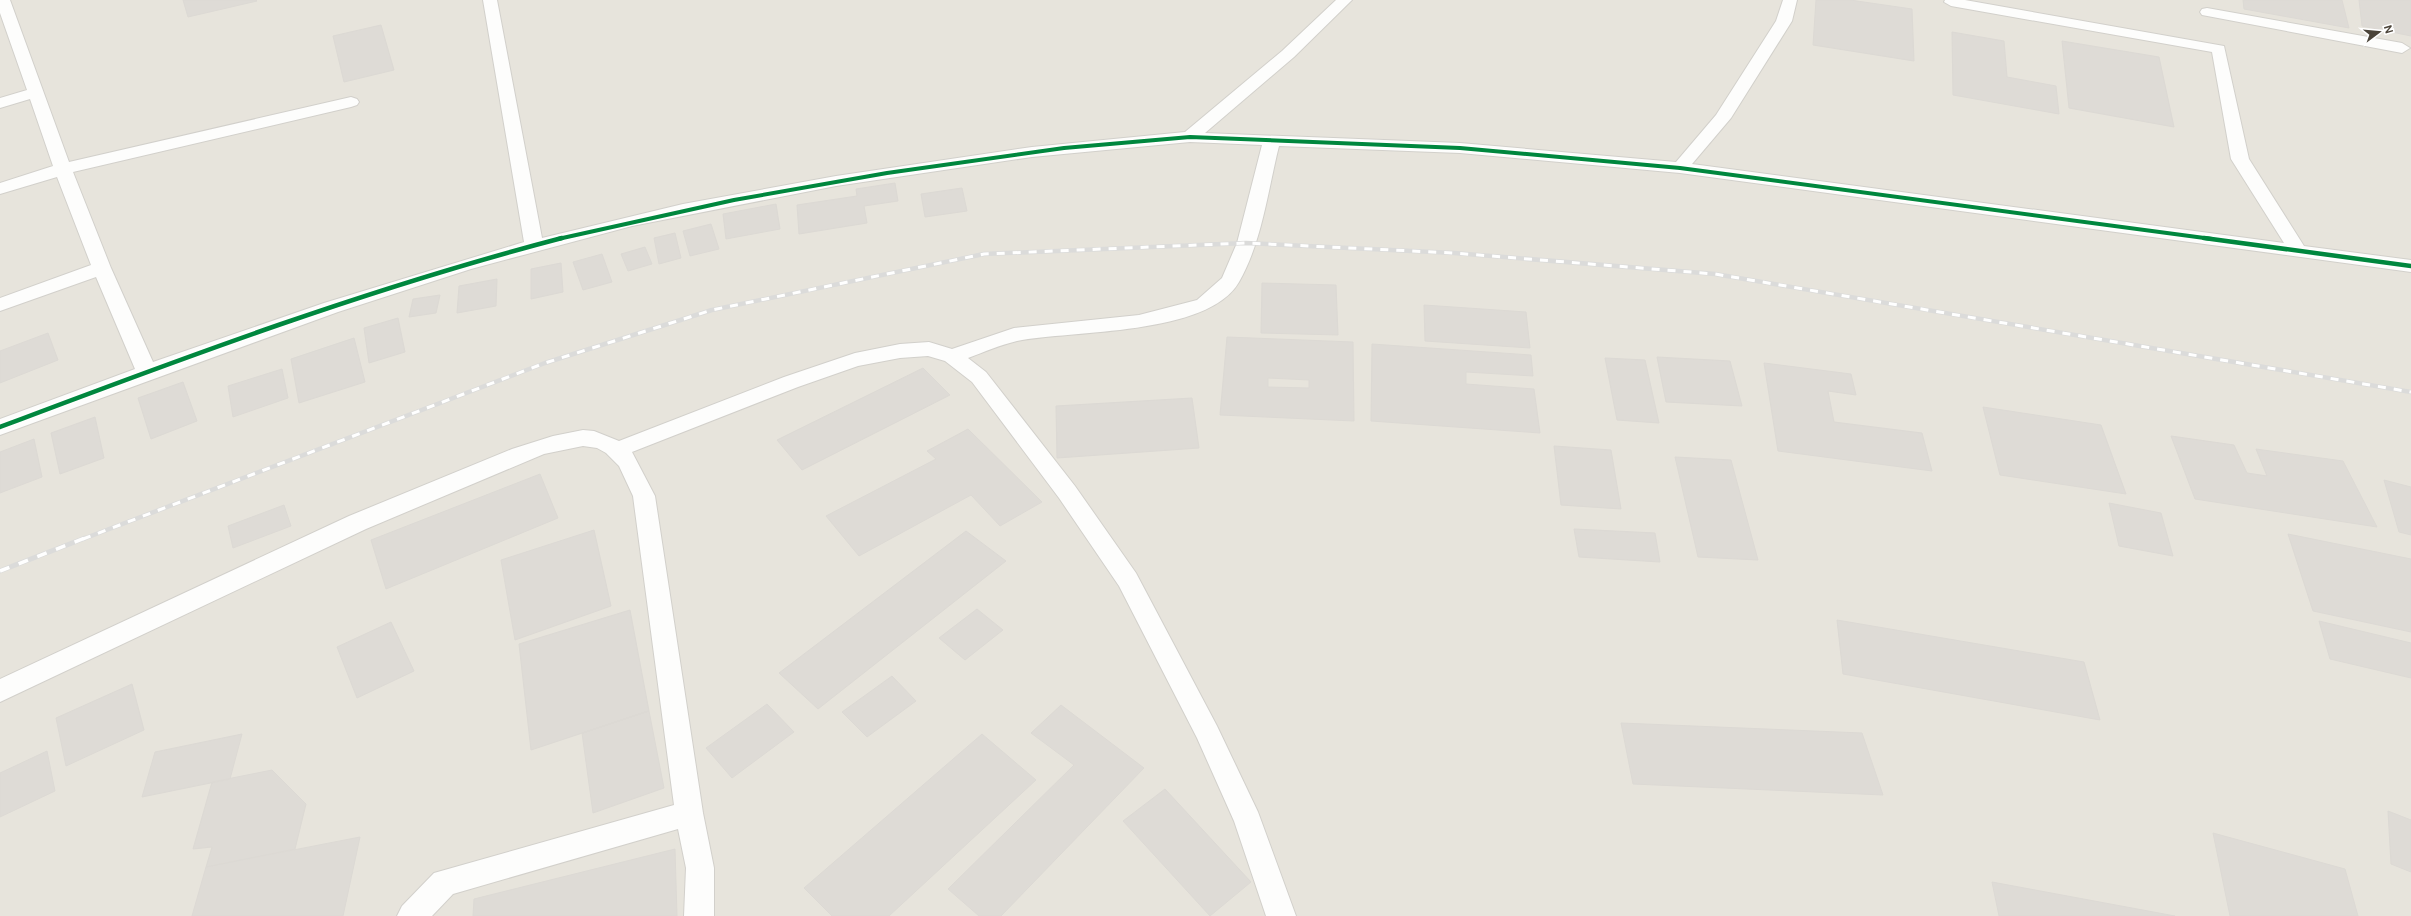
<svg xmlns="http://www.w3.org/2000/svg" width="2411" height="916" viewBox="0 0 2411 916" font-family="'DM Sans',sans-serif">
<style>
.residential{fill:#e7e4dc}
.building{fill:#dedbd6;stroke:#dcd9d4;fill-rule:evenodd}
.lines{fill:none;stroke-linecap:round;stroke-linejoin:round}
.street-casing{stroke:#d2d0cb;stroke-width:2}
.street{fill:#fdfdfc;fill-rule:evenodd}
.rail-far1-casing{stroke:#dbdbda;stroke-width:4.5}
.rail-casing{stroke:#dbdbda;stroke-width:5}
.rail-far1{stroke:#fff;stroke-width:3;stroke-dasharray:8;stroke-linecap:butt}
.rail{stroke:#fff;stroke-width:3.5;stroke-dasharray:10;stroke-linecap:butt}
.cycleway-far1-casing{stroke:#fff;stroke-width:6}
.cycleway-casing{stroke:#fff;stroke-width:7}
.cycleway-far1{stroke:#00873e;stroke-width:4}
.cycleway{stroke:#00873e;stroke-width:4.5}
</style>
<rect width="100%" height="100%" fill="#f4f2ee"/>
<path class="residential" d="M0,0H2411V916H0Z"/>
<path class="building" d="M183,0H256L257,1L188,17Z
M1816,0H1850L1912,9L1914,61L1813,45Z
M2243,0H2342L2349,28L2244,9Z
M2359,0H2411V36L2362,26Z
M381,25L394,70L344,82L333,36Z
M1952,32L2004,41L2007,77L2056,86L2059,114L1953,95Z
M2062,41L2159,57L2174,127L2069,108Z
M895,183L898,201L864,206L867,223L799,234L797,205L857,196L856,189Z
M962,188L967,211L925,217L921,194Z
M776,204L780,229L726,239L723,214Z
M711,224L719,249L690,256L683,231Z
M675,233L681,258L659,264L654,238Z
M645,247L652,264L628,271L621,254Z
M602,254L612,282L583,290L573,262Z
M561,263L563,292L531,299V269Z
M497,279L496,306L457,313L459,286Z
M1262,283L1336,285L1338,335L1261,333Z
M440,295L436,313L409,317L413,299Z
M1424,305L1526,312L1530,348L1425,341Z
M398,318L405,352L369,363L364,328Z
M48,333L58,360L0,383V351Z
M1227,337L1353,342L1354,421L1220,415ZM1268,378L1309,380V388L1268,387Z
M354,338L365,382L299,403L291,359Z
M1372,344L1531,355L1533,376L1466,372V384L1534,389L1540,433L1371,421Z
M1657,357L1730,361L1742,406L1666,402Z
M1605,358L1645,360L1659,423L1617,420Z
M1764,363L1851,374L1856,395L1828,391L1834,422L1922,433L1932,471L1778,451Z
M923,368L950,395L802,470L777,440Z
M282,369L288,398L233,417L228,386Z
M183,382L197,421L151,439L138,398Z
M1192,398L1199,448L1057,458L1056,406Z
M1983,407L2101,425L2126,494L2000,475Z
M95,417L104,458L60,474L51,433Z
M968,429L1042,502L1000,526L971,495L859,556L826,516L936,459L927,451Z
M2171,436L2234,445L2247,473L2267,476L2256,449L2343,461L2377,527L2195,499Z
M34,439L42,477L0,493V452Z
M1554,446L1611,450L1621,509L1561,505Z
M1675,457L1731,460L1758,560L1698,557Z
M540,474L558,518L386,589L371,540Z
M2384,480L2411,487V535L2399,532Z
M2109,503L2161,513L2173,556L2119,546Z
M284,505L291,526L233,548L228,526Z
M1574,529L1655,533L1660,562L1579,557Z
M594,530L611,606L515,640L501,560Z
M966,531L1006,561L818,709L779,673Z
M2288,534L2411,559V632L2313,611Z
M977,609L1003,630L965,660L939,638Z
M630,610L649,711L531,750L519,644Z
M1837,620L2084,662L2100,720L1843,674Z
M2319,621L2411,643V678L2330,659Z
M391,622L414,671L357,698L337,647Z
M892,676L916,701L867,737L842,712Z
M132,684L144,730L66,766L56,718Z
M767,704L794,732L732,778L706,748Z
M1061,705L1144,768L1001,916H979L948,889L1074,765L1031,733Z
M649,711L664,788L593,813L582,733Z
M1621,723L1862,733L1883,795L1633,784Z
M242,734L230,779L142,797L155,752Z
M982,734L1036,780L889,916H832L804,888Z
M47,751L55,791L0,817V773Z
M272,770L306,804L295,849L206,867L212,847L193,849L212,782Z
M1165,789L1251,882L1210,916L1123,821Z
M2388,811L2411,820V872L2391,864Z
M2213,833L2345,869L2358,916H2230Z
M360,837L343,916H192L206,867Z
M675,849L677,916H473L474,899Z
M1992,882L2175,916H1999Z"/>
<g class="lines">
<g class="street-casing">
<path id="street" d="M0,0H10L69,162L351,97L357,99L359,102L357,105L351,107L73,172L111,268L153,362L324,303L524,242L483,0H497L542,238L683,204L836,176L1032,147L1185,132L1282,51L1336,0H1352L1294,57L1205,133L1460,143L1676,162L1716,115L1776,21L1783,0H1797L1792,21L1731,118L1692,164L2284,243L2231,159L2212,52L1951,6L1944,2L1945,0H1965L2224,46L2249,159L2304,246L2411,260V272L1680,173L1460,153L1279,146C1268,190 1262,242 1239,282C1208,336 1072,330 1017,341C1000,345 984,352 968,358L986,372L1075,486L1136,573L1217,726L1258,812L1296,916H1266L1234,821L1197,738L1119,586L1059,498L972,382L945,361L928,356L900,358L858,366L798,387L632,452L655,496L703,813L714,868V916H684L686,868L678,829L453,894L432,916H397L402,906L434,873L674,805L633,496L619,466L606,453L597,448L583,446L544,454L366,529L0,702V679L349,516L512,449L553,436L583,430L594,431L619,441L784,377L855,353L900,344L929,342L952,349L1014,328L1139,315L1197,300L1222,278L1237,243L1262,145L1190,142L1032,157L836,186L632,226L471,269L338,312L0,435V419L135,369L96,277L0,311V298L91,265L57,177L0,194V183L53,166L30,99L0,108V98L27,90L0,13Z
M2207,8L2402,43L2410,48L2402,53L2202,15L2200,12L2202,9Z"/>
</g>
<use href="#street" class="street"/>
<g class="rail-far1-casing">
<path id="rail-far1" d="M83,539L545,363L712,310L984,254L1246,243L1454,253L1715,274L2411,392"/>
</g>
<g class="rail-casing">
<path id="rail" d="M0,571L85,538"/>
</g>
<use href="#rail-far1" class="rail-far1"/>
<use href="#rail" class="rail"/>
<g class="cycleway-far1-casing">
<path id="cycleway-far1" d="M558,239L734,200L887,173L1064,148L1190,137L1460,148L1680,168L2212,239"/>
</g>
<g class="cycleway-casing">
<path id="cycleway" d="M2204,238L2411,266
M0,427C185,357 370,288 562,238"/>
</g>
<use href="#cycleway-far1" class="cycleway-far1"/>
<use href="#cycleway" class="cycleway"/>
</g>
<g transform="translate(2379 32) rotate(74)" stroke="#ffffff" stroke-width="3" paint-order="stroke">
<path d="M0-3L7 15L0 10L-7 15Z" fill="#4b4439"/>
<text y="-6" font-size="11" font-weight="bold" text-anchor="middle" fill="#4b4439">N</text>
</g>
</svg>
